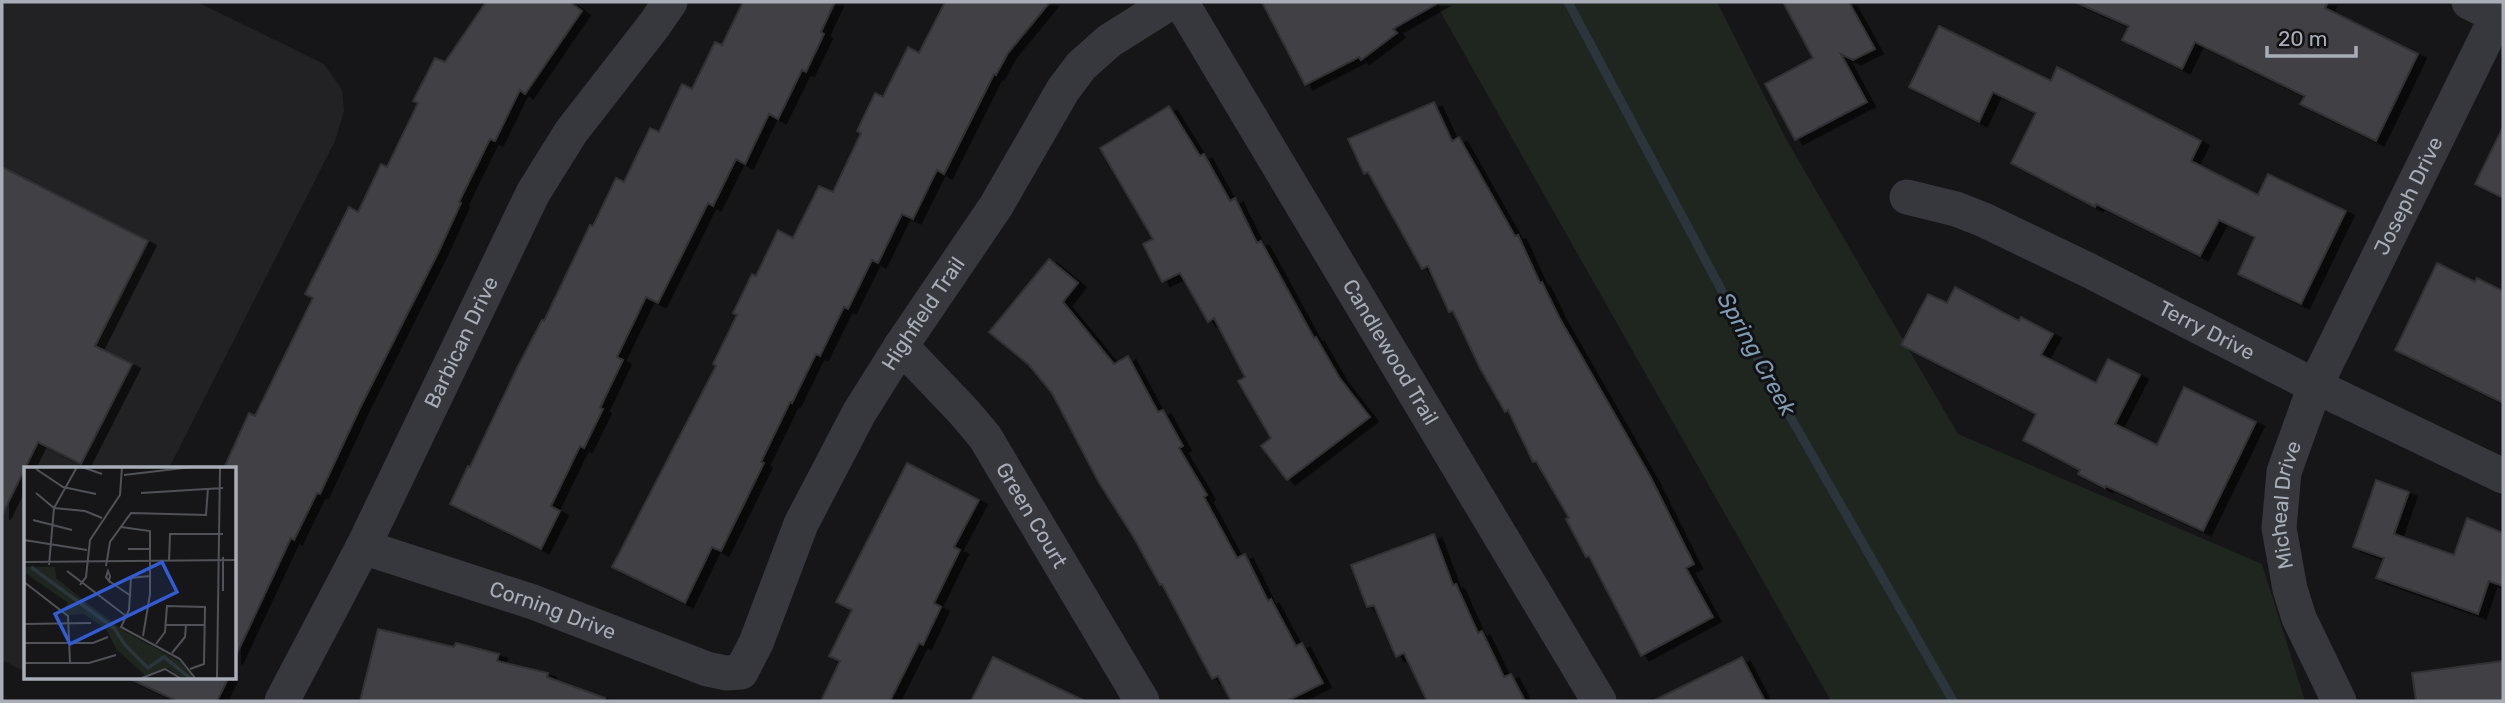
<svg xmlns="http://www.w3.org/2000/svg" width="2505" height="703" viewBox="0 0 2505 703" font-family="Rubik,sans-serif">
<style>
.built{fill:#222225}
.green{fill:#1e261f}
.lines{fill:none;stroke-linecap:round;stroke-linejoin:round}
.stream{stroke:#2c353c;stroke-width:9}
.building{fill:#404145;stroke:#303034;stroke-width:2;filter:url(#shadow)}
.minor{stroke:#37383d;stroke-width:35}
.labels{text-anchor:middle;stroke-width:6;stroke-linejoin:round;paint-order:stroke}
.street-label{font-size:21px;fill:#a8adb8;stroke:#111113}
.water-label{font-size:23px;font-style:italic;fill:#7f9bb3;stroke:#111113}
.inset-river{fill:none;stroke:#2c353c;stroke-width:3.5}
.inset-road{fill:none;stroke:#505258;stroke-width:2}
.view{fill:#325cd3;fill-opacity:0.15;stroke:#325cd3;stroke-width:3.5}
.inset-edge{fill:none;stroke:#a8adb8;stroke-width:3.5}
</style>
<defs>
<filter id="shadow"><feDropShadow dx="8" dy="4.5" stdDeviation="0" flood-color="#0009"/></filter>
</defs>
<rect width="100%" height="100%" fill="#161618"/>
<path class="built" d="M2,2H197L324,64L342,90L344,111L335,141L169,468H26V672L2,660Z"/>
<path class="green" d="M1439,2H1717L1786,139L1958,434L2262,564L2305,701H1831L1440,11Z"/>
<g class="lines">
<path class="stream" d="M1568,2L1771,383L1953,701"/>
</g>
<path class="building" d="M486,2H570L582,11L525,94L520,90L495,141L490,139L459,202L461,203L439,251L360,408L320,494L317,493L294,540L291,538L234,660V468H224L249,413L255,416L313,298L305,294L349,207L358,212L381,164L387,167L418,103L413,101L435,58L445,62Z
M743,2H835L821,32L824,34L806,72L802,70L778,119L769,114L745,164L736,159L713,206L708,203L658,303L646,297L617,357L623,360L600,408L603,409L584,448L580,446L551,506L560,511L541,549L450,504L468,466L470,467L517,368L542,320L544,321L590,225L593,226L616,178L624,182L650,128L659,132L682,84L692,89L715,42L722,45Z
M945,2H1050L1008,53L996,75L994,74L944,174L937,170L913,219L902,214L878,263L872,260L848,309L844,307L820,356L816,354L792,403L790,402L761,462L764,463L721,551L712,547L685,603L612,567L716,366L713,364L737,315L733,313L752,274L756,276L778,230L793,238L819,186L833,192L861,133L857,131L875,93L883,97L908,47L919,53Z
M1262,2H1440L1393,29L1397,33L1361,60L1359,57L1305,85Z
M1783,2H1849L1875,49L1853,60L1841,54L1867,102L1795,140L1765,84L1813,58Z
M2075,2H2328L2325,8L2418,54L2376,141L2300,104L2305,96L2195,42L2182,69L2122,40L2129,26Z
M1939,26L2051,81L2057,67L2201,141L2191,161L2258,195L2268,174L2346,211L2301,304L2238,274L2255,237L2219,220L2200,256L2096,204L2095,207L2011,163L2036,113L1993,92L1979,122L1909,87Z
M1434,102L1452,141L1459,137L1515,236L1518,235L1540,283L1542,282L1559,317L1650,476L1694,564L1686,568L1713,617L1641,656L1589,556L1586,557L1566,519L1569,518L1536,461L1533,462L1508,410L1505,412L1480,368L1453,311L1449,312L1428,266L1422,269L1368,172L1364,174L1348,139Z
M1169,106L1200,156L1204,154L1230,201L1235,198L1257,243L1261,241L1314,338L1316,337L1339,377L1370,417L1287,480L1261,446L1271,438L1238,381L1245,377L1214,318L1208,322L1180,273L1162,282L1143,244L1153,239L1100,148Z
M2503,127V198L2475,184Z
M2,167L148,241L95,346L132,364L81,464L38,442L2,515Z
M1049,259L1078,283L1063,302L1114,364L1128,356L1158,412L1163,410L1183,446L1179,448L1207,495L1204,497L1237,558L1245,554L1268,601L1271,599L1296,646L1302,643L1323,683L1287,701H1231L1218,676L1212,679L1162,584L1160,585L1134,538L1098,481L1052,393L1029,365L989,332Z
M2437,263L2475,282L2477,278L2503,291V403L2395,350Z
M1955,287L2019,321L2021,317L2053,334L2041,355L2096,383L2108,359L2140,375L2115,424L2157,445L2184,387L2256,422L2203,531L2106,486L2105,488L2078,474L2080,470L2023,440L2036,414L1901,345L1928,294L1947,303Z
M907,463L979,500L954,547L960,550L934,603L941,607L923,645L919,643L890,701H821L840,661L829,656L852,610L836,602Z
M2376,480L2409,492L2394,534L2454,555L2467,518L2503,533V586L2489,581L2478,614L2376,578L2384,558L2353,547Z
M1434,534L1453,585L1456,584L1478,633L1482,631L1504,677L1511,674L1525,701H1427L1404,653L1396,657L1374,605L1367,607L1351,565Z
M378,629L454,647L456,643L499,654L497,661L548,673L547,677L605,698V701H360Z
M993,657L1085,701H971Z
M1742,657L1765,701H1653Z
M2503,661V701H2416L2412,673Z
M126,677H229L217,701H177Z"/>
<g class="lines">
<g class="minor">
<path id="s1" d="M1181,2L1599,701"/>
<path d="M2469,2L2503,19"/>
<path id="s2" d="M1907,197L1956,209L1984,220L2090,271L2315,386L2503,476"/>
<path id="s3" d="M901,346L964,412L985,437L1142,701"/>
<path id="s4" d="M363,547L533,602L707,669L726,673L741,672L756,643L801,524L859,413L901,346L996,206L1063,90L1081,66L1109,41L1171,2"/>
<path id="s5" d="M282,701L363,547L533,193L571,132L655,24L670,2"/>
<path id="s6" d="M2339,701L2299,618L2290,589L2279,528L2284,472L2315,386L2503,4"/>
</g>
</g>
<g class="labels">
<g class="street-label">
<text dy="7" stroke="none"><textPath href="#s6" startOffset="544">Joseph Drive</textPath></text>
<text dy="7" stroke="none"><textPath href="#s4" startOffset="803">Highfield Trail</textPath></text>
<text dy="7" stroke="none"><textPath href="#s2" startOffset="329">Terry Drive</textPath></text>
<text dy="7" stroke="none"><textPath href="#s5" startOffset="401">Barbican Drive</textPath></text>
<text dy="7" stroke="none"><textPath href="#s1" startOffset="408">Candlewood Trail</textPath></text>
<text dy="7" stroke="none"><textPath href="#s6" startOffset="208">Micheal Drive</textPath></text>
<text dy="7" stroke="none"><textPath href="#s3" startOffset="215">Green Court</textPath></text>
<text dy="7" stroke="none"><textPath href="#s4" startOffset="200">Corning Drive</textPath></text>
</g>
<g class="water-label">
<text transform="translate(1757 354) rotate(61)" y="8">Spring Creek</text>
</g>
</g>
<g transform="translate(24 467)">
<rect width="212" height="212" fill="#161618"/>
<path d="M0,100H31L32,111L53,128L100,164L157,195L170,211H158L144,201L122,209L93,183L82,162L60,147L44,148L39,142L44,136L0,105Z" fill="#1e261f"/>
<path class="inset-river" d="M7,100L90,161L101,178L124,201L140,190L166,211"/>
<path class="inset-road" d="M58,0L78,7M12,2L39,20L72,27M100,8L168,0M12,26L30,41L61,44L78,51M117,26L199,21M9,53L48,63M97,60L126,64V127L119,169M0,73L63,83M104,82H126M145,94L146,67H199M0,95L212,93M25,98L30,41L53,0M82,99L86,75L107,46L182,48L184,21M43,104L102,149M84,104L86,109L85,114L82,110ZM126,109L107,111L105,143L97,160L156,192L171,211M85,114L107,129M0,115L44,149L46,196M56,118L62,110L66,73L96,28L98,0M199,124V90M212,141V176M0,157L67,156M142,158H181M0,176H69L84,170M132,177L141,165L143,139L181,140L180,197L166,202M148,186L161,170L162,158M0,196H65L92,188M118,211L141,202L156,211M193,211L196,0"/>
<path class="view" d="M138,95L153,125L46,177L31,147Z"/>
<rect width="212" height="212" class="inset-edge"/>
</g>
<rect width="2505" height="703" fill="none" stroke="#a8adb8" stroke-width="7"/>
<path d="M2267 46v10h89v-10" fill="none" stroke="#a8adb8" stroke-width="3.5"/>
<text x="2278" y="46" font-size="21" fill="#a8adb8" stroke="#111113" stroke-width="5" paint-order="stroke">20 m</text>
</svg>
